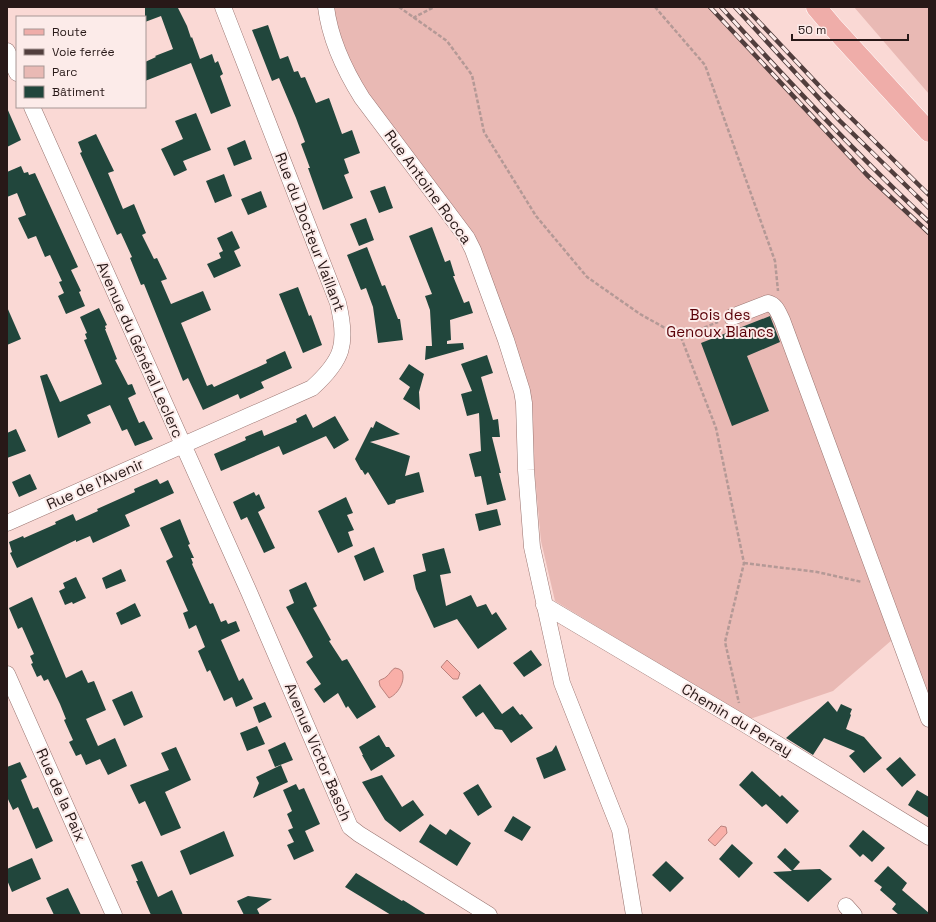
<svg xmlns="http://www.w3.org/2000/svg" width="936" height="922" viewBox="0 0 936 922" font-family="'Space Grotesk',sans-serif">
<style>
.green{fill:#e9b9b4}
.water{fill:#f9afa8;stroke:#ba827d}
.building{fill:#21463c}
.lines{fill:none;stroke-linecap:round;stroke-linejoin:round}
.minor-casing{stroke:#997470;stroke-width:17}
.major-casing{stroke:#fff;stroke-width:21}
.path{stroke:#b49996;stroke-width:2.5;stroke-dasharray:4 2;stroke-linecap:butt}
.minor{stroke:#fff;stroke-width:16}
.major{stroke:#efada9;stroke-width:20}
.rail-casing{stroke:#513e3d;stroke-width:4.5}
.rail{stroke:#fcebe9;stroke-width:3;stroke-dasharray:9;stroke-linecap:butt}
.labels{text-anchor:middle;stroke-width:4;stroke-linejoin:round;paint-order:stroke}
.street-label{font-size:15px;fill:#281918;stroke:#fcebe9}
.park-label{font-size:15px;fill:#590007;stroke:#fcebe9}
</style>
<rect width="100%" height="100%" fill="#fad9d5"/>
<path class="green" d="M326,7H710L867,175L929,233V699L900,633L833,691L750,719L555,601L541,541L534,465L522,391L478,260L375,114Z
M854,7H929V94Z"/>
<path class="water" d="M447,660L460,673L458,679H453L441,667Z
M395,668L399,669L402,671C406,681 398,694 389,698L380,686L379,681C381,679 384,679 386,677C390,674 391,670 395,668Z
M721,826L726,827L727,833L715,846L708,840Z"/>
<path class="building" d="M145,7H180L178,8L187,26L191,38L192,37L200,59L212,54L215,63L218,61L223,74L220,76L231,106L211,114L191,63L145,81V62L156,57L155,56L173,49L161,16L145,22Z
M268,25L280,59L288,56L294,72L298,71L301,78L305,77L316,103L329,98L342,134L352,130L360,153L344,159L349,173L344,175L353,198L323,210L308,168H310L301,144L305,142L296,118L279,78L272,81L252,30Z
M7,108L21,140L7,147Z
M196,113L211,150L183,161L187,170L174,176L161,149L183,139L175,121Z
M96,134L114,171L108,173L123,209L134,204L146,233L142,235L154,259L157,258L167,279L161,281L171,304L203,291L211,310L181,323L207,386L212,384L214,387L267,363L266,360L285,351L292,368L261,382L264,388L240,399L238,394L203,410L188,378L183,381L144,284L141,285L130,258L132,257L121,233L117,235L80,153L82,152L78,142Z
M245,140L252,159L234,166L227,148Z
M21,166L24,173L28,172L29,175L35,173L78,267L71,270L81,291L79,292L85,306L66,314L58,296L64,293L59,282L62,281L50,255L45,257L36,236L28,239L18,218L26,215L17,193L7,197V172Z
M224,174L232,196L215,203L206,181Z
M385,186L393,208L379,213L370,191Z
M261,191L267,207L248,215L241,199Z
M366,218L374,240L359,246L350,224Z
M432,227L445,262L450,260L455,276H453L464,303L469,301L473,313L450,320L451,340L447,341V344L463,343L464,349L425,360L426,346H432L430,310L425,296L432,294L409,236Z
M232,231L240,248L234,251L241,266L214,278L207,264L221,258L219,253L223,251L217,238Z
M367,247L382,286L385,285L398,319H400L403,340L378,343L373,307L366,288L361,290L347,255Z
M298,287L309,316L311,315L322,345L303,353L279,294Z
M7,307L21,339L7,345Z
M99,308L107,325L105,326L106,329H105L117,359L115,360L128,385L132,384L136,394L128,398L139,423L144,421L153,439L135,446L127,429L122,431L110,405L87,415L91,423L58,438L40,376L47,374L60,402L102,384L84,340L87,339L85,334L87,333L80,317Z
M770,316L780,342L747,356L769,411L732,426L701,343Z
M487,355L493,373L481,377L493,420L498,419L500,437H492L501,473H499L506,500L487,505L481,476L475,477L469,454L481,451L479,413L467,416L461,394L472,391L461,364Z
M409,364L424,374L419,392L420,410L403,399L410,387L399,379Z
M306,414L313,428L335,416L349,440L334,449L326,436L283,455L279,446L221,471L214,454L246,440L245,437L262,430L264,436L297,422L296,419Z
M376,421L400,434L370,442L410,456L405,476L419,472L424,492L396,500L395,503L388,505L368,472L365,475L362,470H361L355,459L371,427L373,428Z
M16,429L26,451L7,458V433Z
M30,474L37,489L19,497L12,482Z
M157,479L160,484L168,480L174,493L125,515L130,526L93,543L90,536L76,542V540L17,568L10,553L12,552L9,542L23,536L24,538L56,524L55,522L73,514L76,521L98,511L97,509L135,492L134,489Z
M254,492L256,496L259,494L265,508L258,512L275,548L264,553L247,517L241,520L233,502Z
M346,497L353,513L347,515L354,530L348,532L353,546L338,553L318,511Z
M497,509L501,525L479,531L475,514Z
M180,519L190,544L188,545L194,558H191L193,563L192,564L210,604L213,603L221,622L226,620L228,624L236,621L240,631L221,640L239,681L243,678L253,699L236,707L232,697L224,701L210,670L207,672L198,651L205,647L196,625L189,629L183,613L188,611L166,561L173,557L160,528Z
M374,547L384,572L364,581L354,556Z
M444,548L451,573L440,575L446,606L471,595L477,607L486,604L492,615L496,612L507,629L478,649L457,619L434,628L416,589L413,575L426,571L422,554Z
M121,569L126,581L106,589L102,578Z
M76,577L86,598L73,604L72,602L65,605L59,591L65,588L63,583Z
M306,582L317,606L313,608L331,640L329,641L342,661L347,659L376,707L357,719L348,706L346,708L338,693L324,703L314,689L321,684L306,662L313,657L286,607L294,603L289,590Z
M32,597L66,678L82,670L88,683L94,681L106,710L86,719L98,746L115,738L127,766L108,775L100,759L86,765L81,754L76,756L69,742L73,740L64,720L66,719L60,704L48,679L44,681L41,675L37,677L31,664L33,663L30,656L34,654L22,627L18,629L9,608Z
M135,603L141,616L121,625L116,613Z
M531,650L542,665L524,677L513,663Z
M480,684L502,714L513,706L520,715L522,714L533,728L511,743L502,730L495,729L483,712L476,717L462,697Z
M132,691L143,717L124,726L112,700Z
M828,701L837,712L841,704L852,709L850,714L851,715L846,729L864,737L882,758L864,773L849,756L855,751L824,738L813,755L786,738Z
M265,702L272,717L259,723L253,707Z
M257,726L265,744L247,751L240,733Z
M379,735L386,747H389L395,756L371,771L362,755H363L359,747Z
M285,742L293,760L275,767L268,750Z
M556,745L566,770L544,779L536,758L552,751Z
M176,747L191,780L165,792L181,828L161,836L145,801L139,804L130,785L169,770L161,753Z
M900,757L916,775L902,787L886,769Z
M20,762L27,777L21,780L33,809L38,807L53,841L36,849L18,807L13,810L7,797V767Z
M281,765L288,782L253,798L259,783L256,777Z
M752,771L780,797L782,795L799,811L787,824L766,804L762,807L739,785Z
M382,775L402,807L413,800L424,815L400,832L385,820L362,782Z
M296,784L299,790L304,788L320,824L305,831L314,851L294,860L287,845L294,842L288,830L293,828L287,814L292,811L283,790Z
M478,784L492,807L478,816L463,793Z
M917,790L929,797V818L908,805Z
M513,816L531,827L522,841L504,831Z
M430,824L446,835L450,829L471,843L457,866L419,842Z
M863,830L885,848L872,862L863,854L860,857L849,846Z
M224,831L234,856L190,875L180,851Z
M732,844L753,863L739,878L719,859Z
M785,848L800,862L793,870L820,869L832,879L808,902L773,872L792,871L777,857Z
M32,858L41,879L12,892L7,880V869Z
M142,861L158,897L172,890L183,915H151L136,881H138L131,865Z
M666,861L684,878L670,892L652,875Z
M888,866L907,883L902,890L929,913V915H899L892,909L896,904L880,890L882,887L874,881Z
M356,873L402,901L403,900L427,915H391L345,887Z
M68,888L81,915H54L46,898Z
M248,896L272,899L257,909L260,915H244L237,901Z"/>
<g class="lines">
<g class="minor-casing">
<path id="minor" d="M326,7C330,39 345,71 362,98L467,238L473,250L506,340L522,391L524,403L526,470L532,547L562,683L620,830L634,915
M7,51L17,73
M32,107L249,592L350,827L359,834L489,915
M732,317L768,303C776,305 778,312 782,320L929,719
M7,523L312,388C343,360 348,344 338,303L223,7
M544,605L743,723L929,837
M7,674L114,915
M846,906L854,915"/>
</g>
<g class="major-casing">
<path id="major" d="M816,7L832,26L929,132"/>
</g>
<path class="path" d="M399,7L447,41L472,75L484,132L536,216L587,277L640,314L681,337L718,322
M655,7L705,65L775,261L778,291
M413,18L434,7
M681,337L716,428L744,563L725,642L739,703
M744,563L817,572L862,582"/>
<use href="#minor" class="minor"/>
<use href="#major" class="major"/>
<g class="rail-casing">
<path id="rail" d="M710,7L867,175L929,233
M721,7C788,81 856,154 929,222
M735,7L840,121L929,208
M745,7L825,92L929,195"/>
</g>
<use href="#rail" class="rail"/>
</g>
<g class="labels">
<g class="street-label">
<text transform="translate(428 187) rotate(54)" y="5">Rue Antoine Rocca</text>
<text transform="translate(310 232) rotate(69)" y="5">Rue du Docteur Vaillant</text>
<text transform="translate(140 350) rotate(66)" y="5">Avenue du Général Leclerc</text>
<text transform="translate(95 484) rotate(-24)" y="5">Rue de l'Avenir</text>
<text transform="translate(737 720) rotate(31)" y="5">Chemin du Perray</text>
<text transform="translate(318 752) rotate(67)" y="5">Avenue Victor Basch</text>
<text transform="translate(61 795) rotate(66)" y="5">Rue de la Paix</text>
</g>
<g class="park-label">
<text x="720" y="320">Bois des<tspan x="720" dy="17">Genoux Blancs</tspan></text>
</g>
</g>
<rect width="936" height="922" fill="none" stroke="#281918" stroke-width="16"/>
<rect x="16" y="16" width="130" height="92" fill="#fcebe9" stroke="#a79795"/>
<rect x="24" y="29" width="20" height="6" fill="#efada9" stroke="#a79795"/>
<text x="52" y="36" font-size="12" fill="#281918">Route</text>
<rect x="24" y="49" width="20" height="6" fill="#513e3d" stroke="#a79795"/>
<text x="52" y="56" font-size="12" fill="#281918">Voie ferrée</text>
<rect x="24" y="66" width="20" height="12" fill="#e9b9b4" stroke="#a79795"/>
<text x="52" y="76" font-size="12" fill="#281918">Parc</text>
<rect x="24" y="86" width="20" height="12" fill="#21463c" stroke="#a79795"/>
<text x="52" y="96" font-size="12" fill="#281918">Bâtiment</text>
<path d="M792 34v6h116v-6" fill="none" stroke="#281918" stroke-width="2"/>
<text x="798" y="34" font-size="12" fill="#281918" stroke="#fcebe9" stroke-width="3" paint-order="stroke">50 m</text>
</svg>
